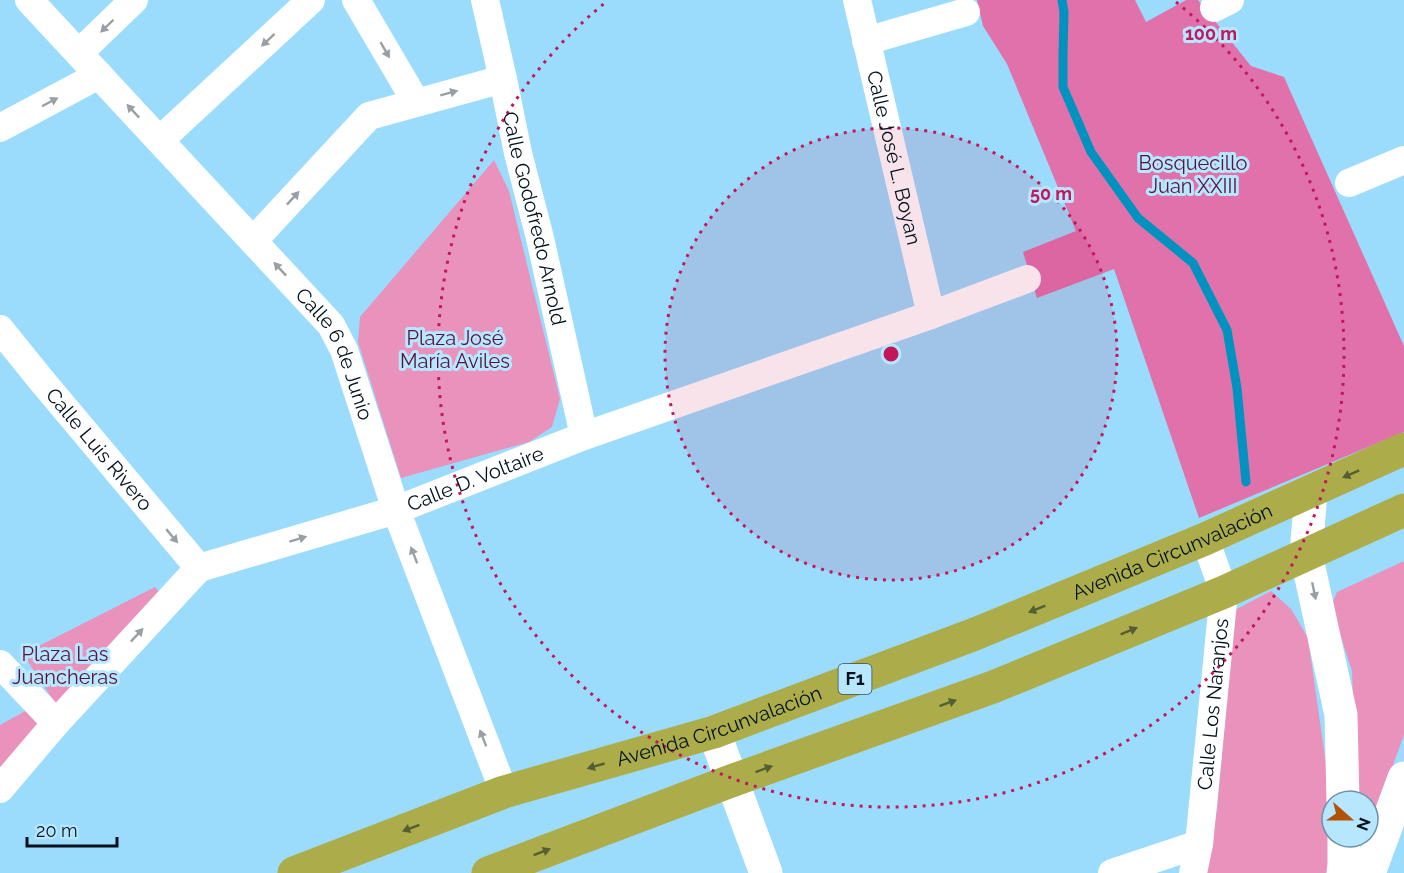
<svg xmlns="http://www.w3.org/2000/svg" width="1404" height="873" viewBox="0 0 1404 873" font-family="Raleway,sans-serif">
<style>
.green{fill:#e892bc}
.forest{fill:#e071ab}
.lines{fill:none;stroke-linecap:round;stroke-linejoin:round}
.stream{stroke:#0192bf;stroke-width:9}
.minor{stroke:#fff;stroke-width:28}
.tertiary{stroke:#fff;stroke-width:33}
.trunk{stroke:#acac4a;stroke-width:33}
.oneway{fill:#99a0a4}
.oneway2{fill:#565e33}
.ring{fill:none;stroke:#c2185b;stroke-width:3;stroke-dasharray:3 6}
.labels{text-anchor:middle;stroke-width:6;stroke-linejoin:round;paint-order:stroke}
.shield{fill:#b7e7ff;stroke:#375160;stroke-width:1.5}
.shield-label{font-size:18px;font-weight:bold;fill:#00111c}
.street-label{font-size:20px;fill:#00111c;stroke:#b7e7ff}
.park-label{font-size:20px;fill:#57113a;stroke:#b7e7ff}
.centre{fill:#c2185b;stroke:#b7e7ff;stroke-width:3}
.ring-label{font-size:18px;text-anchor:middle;font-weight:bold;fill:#c2185b;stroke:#b7e7ff;stroke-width:6;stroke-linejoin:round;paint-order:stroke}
</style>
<rect width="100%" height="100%" fill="#9bdcfc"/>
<path class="green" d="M494,160L509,191L560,399L552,427L529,442L401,478L358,342L360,317Z
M1404,561V735L1368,833V801H1357L1352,671L1331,606L1337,592Z
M155,587L159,592L63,715L23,654Z
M1271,591L1291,609L1308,638L1327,771L1330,873H1206L1217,810L1235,610Z
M29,709L47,730L0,785V725Z"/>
<path class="forest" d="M977,0H1135L1146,22L1186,0H1198L1251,66L1284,77L1404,346V432L1199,518L1114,269L1037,298L1023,252L1076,231L1007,64L983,26Z"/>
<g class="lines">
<path class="stream" d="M1062,0L1064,12L1063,54V87L1091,152L1138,218L1193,263L1227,330L1237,388L1246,482"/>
<g class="minor">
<path id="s1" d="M29,0L331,325L344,350L396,510L504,792"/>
<path d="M356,0L416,102"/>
<path id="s2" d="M485,0L503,79L518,153L540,238L584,436"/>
<path id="s3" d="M857,0L931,315"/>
<path d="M1214,8L1230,0"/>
<path d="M866,41L966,12"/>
<path d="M79,53L134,0"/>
<path d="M0,128L99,75"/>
<path d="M160,140L311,0"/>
<path d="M1349,183L1404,160"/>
<path d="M253,241L369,116L503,79"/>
<path id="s4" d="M0,329L42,381L199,568"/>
<path d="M0,664L56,723"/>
<path id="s5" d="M0,789L56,723L199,568L396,510L584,436L931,315L1027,279"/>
<path d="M1112,873L1199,844"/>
<path id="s6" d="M1193,873L1199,844L1224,592L1205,539"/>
</g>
<path class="tertiary" d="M1311,492L1306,554L1341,715L1343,801
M714,732L766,873
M1343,873L1344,864V837
M1369,873L1404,778"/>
<g class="trunk">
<path id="s7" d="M294,873L504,792L714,732L975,634L1205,539L1404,449"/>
<path d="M488,873L731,781L993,687L1224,592L1404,510"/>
</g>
</g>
<defs><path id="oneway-solid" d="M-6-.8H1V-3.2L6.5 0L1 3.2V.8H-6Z" transform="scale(1.5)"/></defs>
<g class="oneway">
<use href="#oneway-solid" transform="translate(107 26) rotate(136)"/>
<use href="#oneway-solid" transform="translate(268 40) rotate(137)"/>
<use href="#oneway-solid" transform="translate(385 50) rotate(60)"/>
<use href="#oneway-solid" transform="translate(449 93) rotate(-15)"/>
<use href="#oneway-solid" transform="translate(50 102) rotate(-28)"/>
<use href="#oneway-solid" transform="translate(133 111) rotate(-133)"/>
<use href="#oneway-solid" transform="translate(293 198) rotate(-47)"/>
<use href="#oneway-solid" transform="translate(280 269) rotate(-133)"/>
<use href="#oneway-solid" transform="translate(172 536) rotate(50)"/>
<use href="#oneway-solid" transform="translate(298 539) rotate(-17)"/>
<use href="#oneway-solid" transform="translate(414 555) rotate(-111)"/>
<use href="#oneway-solid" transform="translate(1314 591) rotate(78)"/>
<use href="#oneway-solid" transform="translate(137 635) rotate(-47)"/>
<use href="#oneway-solid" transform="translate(483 738) rotate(-111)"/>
</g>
<g class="oneway2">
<use href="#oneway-solid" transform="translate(1351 474) rotate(156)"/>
<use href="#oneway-solid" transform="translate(1037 609) rotate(158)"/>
<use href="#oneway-solid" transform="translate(1129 631) rotate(-22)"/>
<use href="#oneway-solid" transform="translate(948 703) rotate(-20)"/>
<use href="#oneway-solid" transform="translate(596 766) rotate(164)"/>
<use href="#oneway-solid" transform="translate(764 769) rotate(-20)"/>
<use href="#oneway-solid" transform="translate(411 828) rotate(159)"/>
<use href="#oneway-solid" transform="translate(542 852) rotate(-21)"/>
</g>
<circle cx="891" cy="354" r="226" fill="#c2185b" fill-opacity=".12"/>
<g class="ring">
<circle cx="891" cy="354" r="226"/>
<path d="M1176 2A453 453 0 1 1 606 2"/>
</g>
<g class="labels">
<rect class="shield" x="838.5" y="664" width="33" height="30" rx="4.5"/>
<g class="shield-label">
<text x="855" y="685">F1</text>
</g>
<g class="street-label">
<text dy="7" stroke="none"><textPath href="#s3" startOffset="162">Calle José L. Boyan</textPath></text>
<text dy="7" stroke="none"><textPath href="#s2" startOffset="224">Calle Godofredo Arnold</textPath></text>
<text dy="7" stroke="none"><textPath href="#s1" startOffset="471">Calle 6 de Junio</textPath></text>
<text dy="7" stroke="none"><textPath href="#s4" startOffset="156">Calle Luis Rivero</textPath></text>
<text dy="7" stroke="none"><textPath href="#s5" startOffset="588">Calle D. Voltaire</textPath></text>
<text dy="7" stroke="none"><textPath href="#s7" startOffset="936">Avenida Circunvalación</textPath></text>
<text dy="7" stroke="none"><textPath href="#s6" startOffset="170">Calle Los Naranjos</textPath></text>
<text dy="7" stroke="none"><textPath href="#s7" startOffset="450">Avenida Circunvalación</textPath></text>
</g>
<g class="park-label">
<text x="1193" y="170">Bosquecillo<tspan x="1193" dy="23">Juan XXIII</tspan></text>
<text x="455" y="345">Plaza José<tspan x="455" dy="23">María Aviles</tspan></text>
<text x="65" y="661">Plaza Las<tspan x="65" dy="23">Juancheras</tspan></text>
</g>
</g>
<circle cx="891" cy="354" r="9" class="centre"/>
<g class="ring-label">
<text x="1211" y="40">100 m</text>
<text x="1051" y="200">50 m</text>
</g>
<g transform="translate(1350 819) rotate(111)"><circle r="28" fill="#b7e7ff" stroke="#6e91a4" stroke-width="1.5"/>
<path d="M0-4.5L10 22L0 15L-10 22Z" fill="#b25207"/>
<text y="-9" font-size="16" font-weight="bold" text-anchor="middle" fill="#00111c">N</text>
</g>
<path d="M27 837v9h90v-9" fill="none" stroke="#00111c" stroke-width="3"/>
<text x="36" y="837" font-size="18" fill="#00111c" stroke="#b7e7ff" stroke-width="4.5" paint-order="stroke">20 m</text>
</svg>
